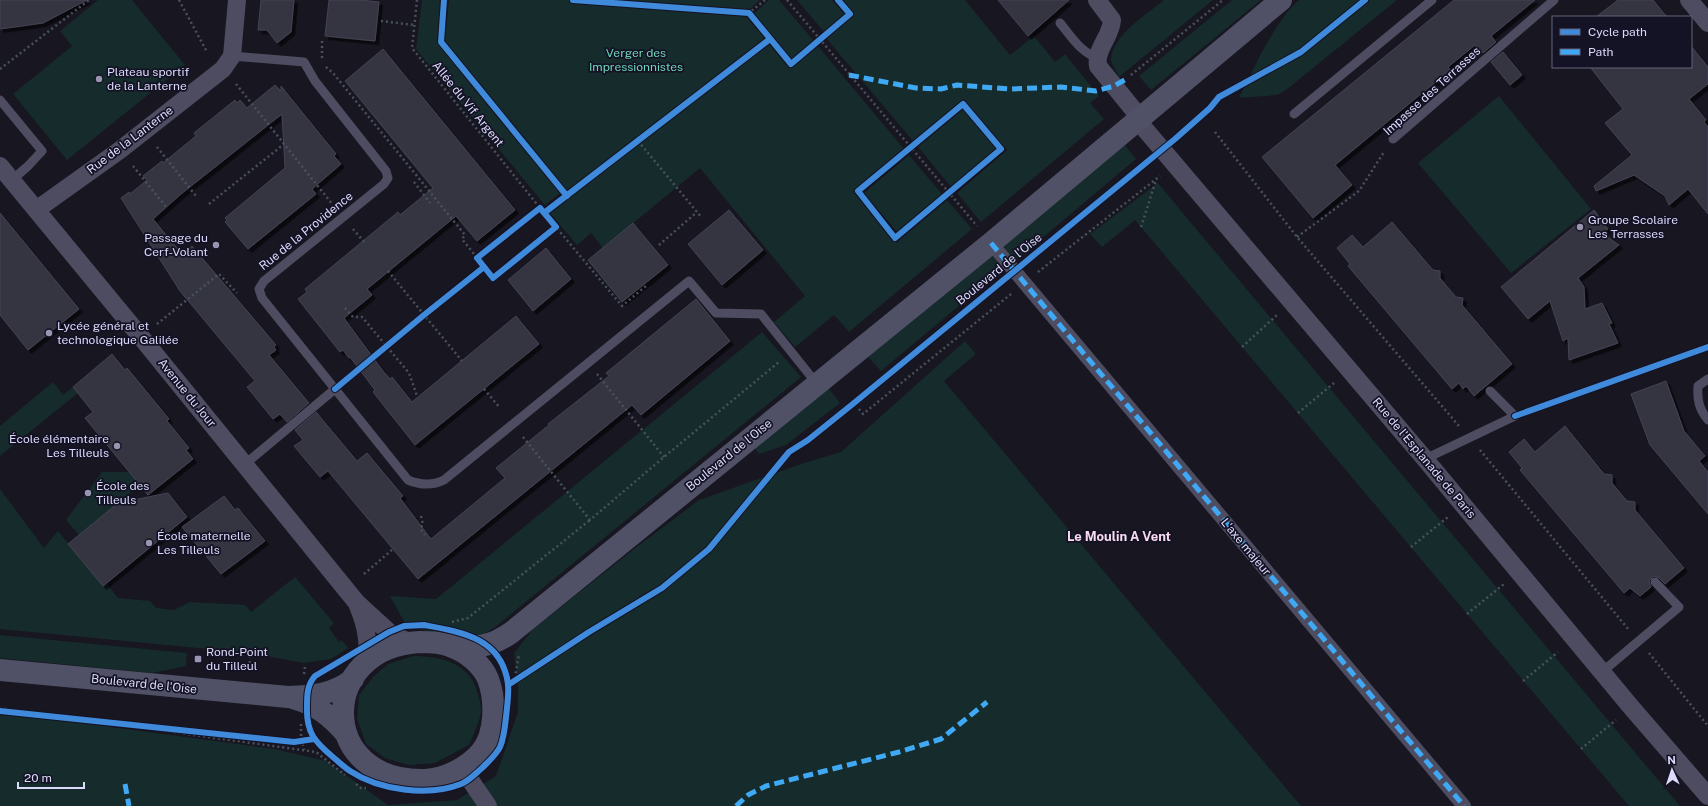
<svg xmlns="http://www.w3.org/2000/svg" width="1708" height="806" viewBox="0 0 1708 806" font-family="'Public Sans',sans-serif">
<style>
.green{fill:#162b2b}
.building{fill:#363442;stroke:#454254;filter:url(#shadow)}
.lines{fill:none;stroke-linecap:round;stroke-linejoin:round}
.path{stroke:#47525c;stroke-width:2.5;stroke-dasharray:2 3;stroke-linecap:butt}
.service{stroke:#4d4c60;stroke-width:9}
.pedestrian{stroke:#4d4c60;stroke-width:14}
.minor{stroke:#4d4c60;stroke-width:18}
.secondary{stroke:#505167;stroke-width:22}
.quiet{stroke:#3fa9f5;stroke-width:5;stroke-dasharray:10 5;stroke-linecap:butt}
.cycleway-casing{stroke:#141225;stroke-width:8}
.cycleway{stroke:#408adc;stroke-width:6}
.poi-dot{fill:#9795af;stroke:#141225;stroke-width:1.5}
.labels{text-anchor:middle;stroke-width:3.5;stroke-linejoin:round;paint-order:stroke}
.park-label{font-size:12px;fill:#6dd4b5;stroke:#141225}
.poi-label{font-size:12px;fill:#dcdafb;stroke:#141225;text-anchor:start}
.street-label{font-size:12px;fill:#dcdafb;stroke:#141225}
.neighbourhood-label{font-size:13px;font-weight:bold;fill:#fbdcf1;stroke:#141225}
</style>
<defs>
<filter id="shadow"><feDropShadow dx="3.5" dy="3.5" stdDeviation="0" flood-color="#0009"/></filter>
</defs>
<rect width="100%" height="100%" fill="#181621"/>
<path class="green" d="M98,0H132L185,65L67,160L13,94L72,46L60,31Z
M422,0H441L437,42L560,193L545,205L416,49Z
M449,0H760L744,14L789,68L817,45L904,149L853,191L896,243L947,200L972,229L849,332L834,315L795,347L774,322L805,296L700,168L603,248L591,233L577,245L550,213L571,195L445,41Z
M769,0H779L814,41L791,60L753,14Z
M797,0H832L845,15L824,32Z
M841,0H965L1010,55L1034,36L1055,62L1065,54L1099,96L1090,103L1104,119L981,222L957,193L1007,150L964,99L913,141L826,38L853,15Z
M1164,0H1213L1119,77C1117,72 1112,65 1111,60C1111,36 1147,14 1164,0Z
M1232,0H1261L1151,90L1139,76Z
M1299,0H1397L1286,90L1277,95L1239,98C1253,70 1276,19 1299,0Z
M1499,96L1591,209L1511,273L1418,163Z
M963,109L996,149L951,187L918,147Z
M1124,144L1136,159L1015,261L1001,244Z
M909,155L942,194L897,232L864,193Z
M1158,183L1197,230L1680,806H1629L1135,220L1102,247L1090,234Z
M991,254L1003,269L881,371L867,356Z
M762,332L801,377L494,628L481,636H455L407,627L390,596L436,599Z
M965,341L976,354L944,381L1301,806H0V712L275,749L326,761L388,805L457,800L496,776L518,712V681L514,653L533,629L634,549L699,500L804,463L841,452Z
M53,382L63,395L73,387L78,393L0,456V426Z
M827,386L840,403L786,445L759,454L754,448Z
M102,472H143L148,478L79,535L66,520Z
M0,489L44,548L58,531L103,586L106,583L118,598L150,601L156,608L174,610L190,602L245,605L251,612L295,577L334,623L329,628L339,642L342,640L348,648L331,659L304,663L250,653L0,629Z
M0,635L187,653L186,666L152,673L0,658Z
M413,656C443,656 473,664 479,698C480,701 481,706 481,710C481,719 473,736 469,745L435,763L408,765L385,758L366,744L357,719L359,695L373,677L388,664Z"/>
<path class="building" d="M0,0H87L43,23L0,29Z
M261,0H294L291,32L277,43L267,30H258Z
M329,0H360L379,2L375,41L325,36Z
M998,0H1069L1028,36Z
M1454,0H1535L1491,36L1496,42L1483,53L1478,47L1477,48L1475,45L1448,67L1450,70L1335,165L1352,185L1313,218L1262,157Z
M1618,0H1653L1667,17H1596Z
M1691,46L1708,67V84L1689,99L1706,120L1704,122L1708,127V214L1688,189L1669,205L1665,196L1634,175L1596,191L1594,186L1632,155L1605,123L1623,109L1590,67H1691Z
M383,49L515,210L477,241L456,216L367,289L372,295L344,318L383,371L390,379L392,377L412,402L516,316L539,344L415,445L373,392L375,390L350,357L349,358L343,350L340,352L298,299L307,292L305,289L398,212L400,215L433,188L345,81Z
M1503,52L1522,75L1510,85L1491,62Z
M275,85L281,91V86L315,128L336,154L334,156L341,164L312,189L316,194L248,249L225,222L227,220L225,218L285,168L282,114L181,194L153,219L182,254L192,246L276,345L274,347L276,350L269,355L309,403L287,422L280,414L273,419L247,387L255,381L180,291L121,198L129,192L130,194L147,180L143,176L162,161L163,163L196,136L194,133L235,100L237,103L240,100L247,108Z
M729,210L763,250L722,285L688,244Z
M1594,210L1608,229L1602,233L1619,245L1578,278L1584,287L1585,309L1602,303L1612,323L1609,324L1618,343L1569,360L1568,338L1563,341L1550,301L1528,319L1501,287Z
M0,213L79,309L28,350L0,315Z
M1392,222L1433,270L1440,271V278L1456,297L1463,298L1462,305L1512,364L1474,396L1466,386L1463,389L1459,383L1452,389L1348,266L1350,264L1337,248L1352,235L1363,247Z
M633,223L668,265L622,302L588,260Z
M546,248L571,279L533,311L508,280Z
M696,299L730,341L641,415L632,405L418,579L328,471L320,477L294,446L303,440L295,430L316,412L357,461L367,453L403,496L400,498L431,539L505,478L496,468L549,425L548,424L609,376L606,373Z
M112,354L125,370L127,368L169,419L167,421L189,448L186,450L193,459L148,495L85,418L93,412L73,387Z
M1666,381L1684,431L1705,456L1699,461L1708,472V514L1650,445L1631,394Z
M1565,426L1604,474L1612,475V483L1627,501L1635,502V510L1684,568L1665,584L1659,578L1654,576L1649,581L1651,587L1640,596L1630,588L1624,593L1520,470L1522,468L1509,452L1524,439L1535,452Z
M168,493L187,517L103,586L68,544L118,503Z
M224,496L235,510L238,508L265,541L221,574L182,527Z"/>
<g class="lines">
<path class="path" d="M179,0L207,52
M417,0L412,48L540,208L622,306L646,286
M444,0L441,42L567,196
M573,0L749,13L765,0
M787,0L977,226
M749,13L791,64L850,14L838,0
M381,21L414,25
M322,41V57L323,61
M326,67L333,73L465,235L462,239L493,278L556,227
M0,69L89,0
M1131,75L1223,0
M236,84L333,205
M963,104L1001,149L895,238L858,191Z
M1215,132L1297,237L1459,426
M638,141L702,218
M157,147L196,196
M133,166L166,207
M414,182L430,203
M209,204L284,144
M544,213L770,39
M1141,227L1156,180
M353,229L365,243
M1297,237L1359,191L1384,152
M659,245L697,212
M477,258L540,208
M388,271L462,361
M1038,272L1160,176
M345,308L353,317H362L409,373L417,396
M157,324L219,274L237,293
M1242,347L1277,315
M597,374L664,457
M346,380L424,315L484,267
M484,389L500,408
M859,409L863,414L1011,294
M1298,413L1334,383
M523,437L590,520L664,457L779,362
M1480,450L1629,630
M421,527L423,525L421,516
M421,530L425,535
M1411,547L1448,517
M364,574L393,549
M1467,614L1504,584
M452,622L468,618L590,520
M1649,653L1708,726
M250,656L249,670H250
M304,674L305,667
M1523,681L1558,652
M514,683L519,654
M0,708L316,752L345,775
M301,724V737L304,750
M1581,749L1616,720
M356,784L361,788H366"/>
<path class="service" d="M1060,23C1071,36 1081,53 1098,58
M232,56L304,62L315,81L386,171L388,178L384,184L264,281L259,289L262,298L408,480C420,485 432,486 444,480L689,281L716,313L761,314L817,384
M0,100L42,151L28,166L12,180
M1294,114L1432,0
M1393,139L1554,0
M1708,379L1698,386C1697,400 1699,409 1708,420
M1425,459L1515,416L1490,391
M244,465L335,389
M1602,672L1679,607L1655,582"/>
<path class="pedestrian" d="M991,243L1464,806"/>
<path class="minor" d="M1097,0L1112,20C1111,37 1095,49 1098,66L1141,119
M1689,0L1708,23
M1138,121L1425,459L1631,707L1708,796
M0,166L141,337L357,603L391,634L411,643
M36,210L120,150L223,69L232,56L237,0
M358,606C366,625 369,641 367,662
M462,768L488,806"/>
<path class="secondary" d="M420,642C430,642 440,642 450,646C465,651 482,664 488,679C496,700 496,734 481,752C468,767 446,779 425,780C316,783 317,647 420,642Z
M449,645C475,648 490,648 512,632L991,243L1281,0
M0,670L288,697C312,696 333,695 353,679
M293,698C316,704 332,717 347,735"/>
<path class="quiet" d="M849,75L916,88L941,89L957,85L1010,89L1061,87L1096,91L1114,86L1128,78
M991,243L1464,806
M125,784L129,806
M736,806L748,795L766,786L899,752L941,739L987,702"/>
<g class="cycleway-casing">
<path id="cycleway" d="M444,0L441,42L567,196
M573,0L749,13L791,64L850,14L838,0
M963,104L1001,149L895,238L858,191Z
M540,208L556,227L493,278L477,258Z
M544,213L770,39
M335,389L424,315L484,267
M1515,416L1708,347
M424,625C462,632 502,638 508,684C509,695 507,707 506,717C505,727 504,738 500,747C496,755 488,762 482,768C475,774 469,781 461,784C428,797 379,790 350,771C344,767 339,762 334,758C315,742 306,733 307,707C307,695 307,685 315,676L389,632L404,626Z
M508,685L589,632L662,588L709,549L789,452L808,440L854,403L1175,139L1210,108L1219,97L1301,52L1365,0
M0,711L294,742L314,739"/>
</g>
<use href="#cycleway" class="cycleway"/>
</g>
<g class="poi-dot">
<circle cx="99" cy="79" r="4"/>
<circle cx="1580" cy="227" r="4"/>
<circle cx="216" cy="245" r="4"/>
<circle cx="49" cy="333" r="4"/>
<circle cx="117" cy="446" r="4"/>
<circle cx="88" cy="493" r="4"/>
<circle cx="149" cy="543" r="4"/>
<rect x="194" y="655" width="8" height="8" rx="2"/>
</g>
<g class="labels">
<g class="park-label">
<text x="636" y="57">Verger des<tspan x="636" dy="14">Impressionnistes</tspan></text>
</g>
<g class="poi-label">
<text x="107" y="76">Plateau sportif<tspan x="107" dy="14">de la Lanterne</tspan></text>
<text x="1588" y="224">Groupe Scolaire<tspan x="1588" dy="14">Les Terrasses</tspan></text>
<text x="208" y="242" text-anchor="end">Passage du<tspan x="208" dy="14">Cerf-Volant</tspan></text>
<text x="57" y="330">Lycée général et<tspan x="57" dy="14">technologique Galilée</tspan></text>
<text x="109" y="443" text-anchor="end">École élémentaire<tspan x="109" dy="14">Les Tilleuls</tspan></text>
<text x="96" y="490">École des<tspan x="96" dy="14">Tilleuls</tspan></text>
<text x="157" y="540">École maternelle<tspan x="157" dy="14">Les Tilleuls</tspan></text>
<text x="206" y="656">Rond-Point<tspan x="206" dy="14">du Tilleul</tspan></text>
</g>
<g class="street-label">
<text transform="translate(1432 91) rotate(-42)" y="4">Impasse des Terrasses</text>
<text transform="translate(468 104) rotate(51)" y="4">Allée du Vif Argent</text>
<text transform="translate(130 140) rotate(-37)" y="4">Rue de la Lanterne</text>
<text transform="translate(306 231) rotate(-39)" y="4">Rue de la Providence</text>
<text transform="translate(999 269) rotate(-39)" y="4">Boulevard de l'Oise</text>
<text transform="translate(187 393) rotate(51)" y="4">Avenue du Jour</text>
<text transform="translate(729 455) rotate(-39)" y="4">Boulevard de l'Oise</text>
<text transform="translate(1424 458) rotate(50)" y="4">Rue de l'Esplanade de Paris</text>
<text transform="translate(1246 547) rotate(50)" y="4">L'axe majeur</text>
<text transform="translate(144 684) rotate(6)" y="4">Boulevard de l'Oise</text>
</g>
<g class="neighbourhood-label">
<text x="1119" y="541">Le Moulin A Vent</text>
</g>
</g>
<rect x="1552" y="16" width="140" height="52" fill="#141225" stroke="#64627b"/>
<rect x="1560" y="29" width="20" height="6" fill="#408adc" stroke="#64627b"/>
<text x="1588" y="36" font-size="12" fill="#dcdafb">Cycle path</text>
<rect x="1560" y="49" width="20" height="6" fill="#3fa9f5" stroke="#64627b"/>
<text x="1588" y="56" font-size="12" fill="#dcdafb">Path</text>
<g transform="translate(1672 770) rotate(357)" stroke="#141225" stroke-width="3" paint-order="stroke">
<path d="M0-3L7 15L0 10L-7 15Z" fill="#dcdafb"/>
<text y="-6" font-size="11" font-weight="bold" text-anchor="middle" fill="#dcdafb">N</text>
</g>
<path d="M18 782v6h66v-6" fill="none" stroke="#dcdafb" stroke-width="2"/>
<text x="24" y="782" font-size="12" fill="#dcdafb" stroke="#141225" stroke-width="3" paint-order="stroke">20 m</text>
</svg>
